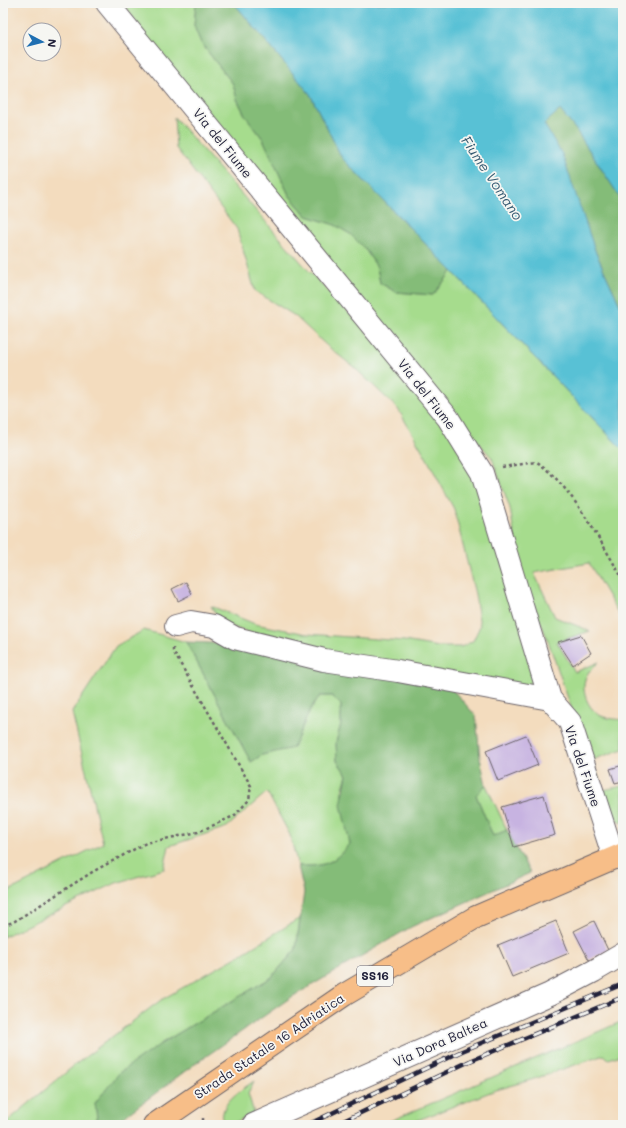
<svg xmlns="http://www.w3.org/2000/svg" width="626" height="1128" viewBox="0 0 626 1128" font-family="Mali,sans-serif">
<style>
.green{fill:#a6dc8d;stroke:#647f64}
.forest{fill:#84bc78;stroke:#536f5a}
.water{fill:#58c1d5;stroke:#3d7288}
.building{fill:#c7b3e1}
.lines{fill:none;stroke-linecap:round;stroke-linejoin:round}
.minor-casing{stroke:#6b6369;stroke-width:24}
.major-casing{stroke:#6b6369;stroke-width:24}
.path{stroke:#6b6369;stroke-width:2.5;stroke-dasharray:3 3;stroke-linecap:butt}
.minor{stroke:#fff;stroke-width:22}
.major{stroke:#f7be88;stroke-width:22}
.rail-casing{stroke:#22223b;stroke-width:4.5}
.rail{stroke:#f6f6f2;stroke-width:3;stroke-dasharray:9;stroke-linecap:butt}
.labels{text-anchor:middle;stroke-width:3.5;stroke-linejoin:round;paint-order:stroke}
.shield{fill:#f6f6f2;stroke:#626272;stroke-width:1}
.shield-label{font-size:12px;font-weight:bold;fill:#22223b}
.street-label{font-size:13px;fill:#22223b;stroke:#f6f6f2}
.water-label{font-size:14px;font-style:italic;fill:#355a71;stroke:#f6f6f2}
</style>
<rect width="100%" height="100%" fill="#f6f6f2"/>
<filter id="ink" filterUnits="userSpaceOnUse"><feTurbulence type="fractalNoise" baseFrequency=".025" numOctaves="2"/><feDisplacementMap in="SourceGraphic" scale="8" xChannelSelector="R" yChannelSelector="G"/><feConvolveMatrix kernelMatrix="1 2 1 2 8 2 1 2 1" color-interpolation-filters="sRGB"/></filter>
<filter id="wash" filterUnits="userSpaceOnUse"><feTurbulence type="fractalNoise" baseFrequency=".012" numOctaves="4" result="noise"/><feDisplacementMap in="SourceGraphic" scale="16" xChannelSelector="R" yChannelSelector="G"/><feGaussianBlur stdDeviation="0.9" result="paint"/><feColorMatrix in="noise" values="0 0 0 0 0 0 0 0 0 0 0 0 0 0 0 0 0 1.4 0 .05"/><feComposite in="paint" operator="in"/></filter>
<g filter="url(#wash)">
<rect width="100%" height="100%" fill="#f3dcbe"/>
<path class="green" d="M123,3H196L194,26L201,43L233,84L237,99L245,115L263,139L289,195L307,216L335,225L350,234L365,249L377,267L380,283L396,292L433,295L452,271L623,450V629L621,618L589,563L534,573L555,617L590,631L557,642L575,672L599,662C596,665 591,669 588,673C578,688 588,712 604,717C610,719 617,719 623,720V749L592,760L603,790L623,786V823L609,816L547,638L521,575L510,508L492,458L431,387L150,43Z
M174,117L308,270L390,356L467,453L539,676L527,687L293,648L221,623L211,606L255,624L307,634L404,641L438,647H461L473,641L480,626L475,594L454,509L425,455L398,409L355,368L326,345L295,316L255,291L237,229L176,148Z
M144,630L186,642L251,762L262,755L293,747C302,731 307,710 320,696H332L341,705V724L336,742L337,761L347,775L342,791L350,844C331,865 326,866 298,866L290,835L267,792L227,827L169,846L164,869L116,883L3,937V894L103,843L72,712L116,646Z
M486,785L507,830L493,836L476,795Z
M300,918L296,949L272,977L162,1043L95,1103L98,1125H3L76,1064L161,1000L240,955Z
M623,1021V1054L609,1059L604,1055L534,1079L493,1091L405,1125H381Z
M254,1081L248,1093L254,1113L230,1125L223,1123C219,1102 239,1092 254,1081Z"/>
<path class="forest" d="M196,3H234L310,94L342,158L452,271L433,295L396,292L380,283L377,267L365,249L350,234L335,225L307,216L289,195L263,139L245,115L237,99L233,84L201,43L194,26Z
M560,109L576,130L623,202V312L596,253L544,123Z
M186,642L233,644L451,688L476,716L480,758L486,785L476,795L493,836L507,830L530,873L411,927L290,998L192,1066L113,1125H98L95,1103L120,1072L162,1043L272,977L296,949L304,892L298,866C326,866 331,865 350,844L341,805L347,775L337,761L336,742L341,724V705L332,696H320C307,710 302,731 293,748L262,755L251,762Z"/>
<path class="water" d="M234,3H623V202L576,130L560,110L544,124L562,154L596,253L623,312V450L452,271L342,158L310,94Z"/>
<g id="blocks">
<path class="building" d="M186,582L192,594L178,601L172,589Z
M581,635L591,653L573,665L558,642Z
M526,735L538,765L498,781L486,751Z
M623,765V781L615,783L610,769Z
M544,795L555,835L514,847L502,807Z
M556,921L569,953L512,977L498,945Z
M594,921L608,950L589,960L574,931Z"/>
</g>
</g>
<g filter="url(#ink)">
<use href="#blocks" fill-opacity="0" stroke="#6b6369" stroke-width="1"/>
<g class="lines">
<g class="minor-casing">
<path id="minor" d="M107,3L448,418L482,473L550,699L570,722L614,858
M176,626L191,622L214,626L235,638L324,660L398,671L550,699
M253,1125L550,994L594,971L623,954"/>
</g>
<g class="major-casing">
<path id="major" d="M154,1125L344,995L476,917L623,854"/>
</g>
<path class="path" d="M502,467L537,462C572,486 601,543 623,579
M3,926L15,921L94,871L146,843L198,832L234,816L249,800L251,786L173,651V646
M203,1118V1124L205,1125
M410,1124L443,1123L446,1125"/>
<use href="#minor" class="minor"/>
<use href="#major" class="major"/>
<g class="rail-casing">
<path id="rail" d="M307,1125L462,1051L623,984
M335,1125L470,1061L623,997"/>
</g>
<use href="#rail" class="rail"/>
</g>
</g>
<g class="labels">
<rect class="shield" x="357" y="966" width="36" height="20" rx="3"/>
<g class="shield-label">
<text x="375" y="980">SS16</text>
</g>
<g class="street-label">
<text transform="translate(223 143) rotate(51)" y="5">Via del Fiume</text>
<text transform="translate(427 394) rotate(52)" y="5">Via del Fiume</text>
<text transform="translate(583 766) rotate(71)" y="5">Via del Fiume</text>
<text transform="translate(440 1042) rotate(-24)" y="5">Via Dora Baltea</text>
<text transform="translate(269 1046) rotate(-34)" y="5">Strada Statale 16 Adriatica</text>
</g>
<g class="water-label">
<text transform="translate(492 178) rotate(56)" y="5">Fiume Vomano</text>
</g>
</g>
<rect width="626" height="1128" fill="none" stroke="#f6f6f2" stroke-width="16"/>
<g transform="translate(42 42) rotate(97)"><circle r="19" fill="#f6f6f2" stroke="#a1a1a9"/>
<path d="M0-3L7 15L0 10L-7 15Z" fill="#1f6fb2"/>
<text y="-6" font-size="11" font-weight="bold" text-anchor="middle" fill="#22223b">N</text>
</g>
</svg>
